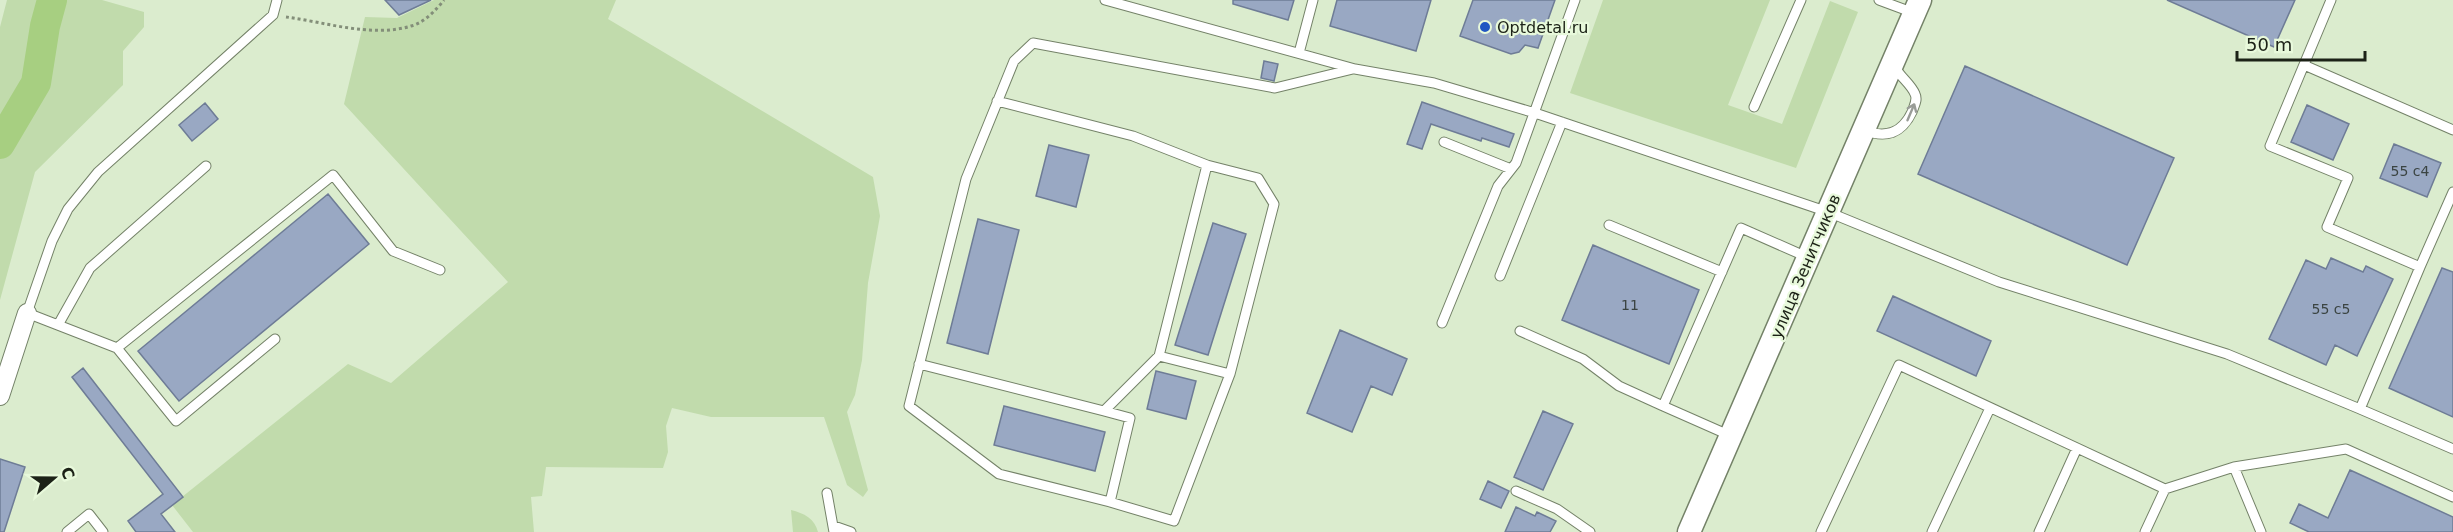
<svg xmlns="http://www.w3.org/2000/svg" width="2453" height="532" viewBox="0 0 2453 532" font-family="'DejaVu Sans',sans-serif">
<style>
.green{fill:#c1dbac}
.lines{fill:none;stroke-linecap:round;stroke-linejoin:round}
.river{stroke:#a7cf81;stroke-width:30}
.building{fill:#99a8c3;stroke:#6e7c96;stroke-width:1.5}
.service-casing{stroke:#748268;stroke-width:11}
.minor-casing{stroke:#748268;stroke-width:20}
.tertiary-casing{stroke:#748268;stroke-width:25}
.path{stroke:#838e79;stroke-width:3;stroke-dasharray:3 3;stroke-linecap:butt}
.service{stroke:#fff;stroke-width:9}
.minor{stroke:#fff;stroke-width:18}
.tertiary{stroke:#fff;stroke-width:22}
.oneway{stroke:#999c97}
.poi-dot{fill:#2056c2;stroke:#e8f9db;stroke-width:2}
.labels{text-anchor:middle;stroke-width:4.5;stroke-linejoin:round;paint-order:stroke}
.number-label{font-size:14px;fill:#3b4442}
.poi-label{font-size:16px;fill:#1c2217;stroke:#e8f9db;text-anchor:start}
.street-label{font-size:16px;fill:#1c2217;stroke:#e8f9db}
</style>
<rect width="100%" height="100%" fill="#dbecce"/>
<path class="green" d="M7,0H43L50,2L56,0H102L144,12V27L123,51V85L35,172L0,300V27Z
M434,0H616L608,19L873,177L880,216L868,283L862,360L855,395L847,412L868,490L863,497L847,485L824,417H711L672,408L666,426L668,452L663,468L546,467L542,496L531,497L534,532H193L172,505L348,364L391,383L508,282L344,104L365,17L397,18Z
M1603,0H1770L1728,105L1782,124L1830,1L1858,12L1796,168L1570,93Z
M791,510C804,513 815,519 818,532H793Z"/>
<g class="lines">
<path class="river" d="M0,144L36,83L45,26L52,0"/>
</g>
<path class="building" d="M385,0H431L399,15Z
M1233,0H1294L1288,20L1233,4Z
M1337,0H1431L1416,51L1330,26Z
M1473,0H1555L1538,48L1525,45L1519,52L1511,54L1460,36Z
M2167,0H2295L2274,47Z
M1264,61L1278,64L1274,81L1261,78Z
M1965,66L2174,158L2127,265L1918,174Z
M1422,102L1514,134L1509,147L1482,138L1481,141L1431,124L1422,149L1407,144Z
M205,103L218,119L192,141L179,125Z
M2307,105L2349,124L2333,160L2291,142Z
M2394,144L2441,163L2427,197L2380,178Z
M1049,145L1089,155L1076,207L1036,196Z
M328,194L369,244L179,401L138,351Z
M978,219L1019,230L988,354L947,343Z
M1213,223L1246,234L1208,355L1175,345Z
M1593,245L1699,290L1669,364L1562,320Z
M2331,258L2363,272L2366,266L2393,279L2357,356L2335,345L2326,365L2269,339L2306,260L2326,269Z
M2442,268L2453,272V417L2389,388Z
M1893,296L1991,341L1976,376L1877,331Z
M1340,330L1407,359L1392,395L1371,386L1352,432L1307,413Z
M83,368L183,497L161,514L175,532H136L128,521L163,494L72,377Z
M1156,371L1196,381L1186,419L1147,409Z
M1004,406L1105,432L1095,471L994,445Z
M1543,411L1573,424L1543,490L1514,477Z
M0,459L25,467L4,532H0Z
M2350,470L2453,517V532H2309L2290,523L2299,504L2328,518Z
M1488,481L1509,491L1501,508L1480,499Z
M1516,507L1535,516L1537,512L1556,521L1550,532H1505Z"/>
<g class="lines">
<g class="service-casing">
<path id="service" d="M277,0L273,15L98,172L68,209L52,241L27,313L117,348L333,175L393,251L440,270
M1105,0L1355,69L1434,83L1535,113L1828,212L1999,282L2227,354L2360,409L2420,267L2327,227L2348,178L2270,146L2331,0
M1879,0L1914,13
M1299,53L1313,0
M2304,65L2453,130
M1754,107L1801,0
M1864,130C1886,139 1902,133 1912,112C1914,106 1918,100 1915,94C1911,84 1900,77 1895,67
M1444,142L1511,169
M1207,165L1258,178L1274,204L1230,374L1174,521L1110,502L999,474L909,406L966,179L1014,61L1033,43L1275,88L1353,69
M1609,225L1722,272
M2420,267L2453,192
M1500,276L1562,122
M1442,323L1498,186L1516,163L1575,0
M58,325L90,268L206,166
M1520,331L1583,359L1619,386L1663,406
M117,348L176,421L275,339
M1159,356L1230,374
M919,364L1104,411L1159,356L1207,165L1133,136L997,101
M2360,409L2453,449
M1104,411L1130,418L1110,502
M1731,436L1663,406L1741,228L1807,257
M2234,467L2261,532
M2165,489L2234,467L2346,449L2453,497
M1516,491L1557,509L1590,532
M827,493L834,532
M834,526L851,532
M67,532L89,514L103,532
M1821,532L1899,365L2165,489L2145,532
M1932,532L1990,408
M2039,532L2077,448"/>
</g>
<g class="minor-casing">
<path id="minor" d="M0,396L27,313"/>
</g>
<g class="tertiary-casing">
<path id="tertiary" d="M1689,532L1920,0"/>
</g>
<path class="path" d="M286,17C325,22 372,38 411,26C424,23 436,10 444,0"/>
<use href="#service" class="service"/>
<use href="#minor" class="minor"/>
<use href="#tertiary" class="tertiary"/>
</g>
<defs><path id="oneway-shaft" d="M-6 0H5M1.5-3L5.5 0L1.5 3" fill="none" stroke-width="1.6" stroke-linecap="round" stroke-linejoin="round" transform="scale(1.5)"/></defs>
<use class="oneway" href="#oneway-shaft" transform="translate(1911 112) rotate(-67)"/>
<circle class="poi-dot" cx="1485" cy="27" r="6"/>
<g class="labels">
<g class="number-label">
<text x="2410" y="176">55 с4</text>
<text x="1630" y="310">11</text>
<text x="2331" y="314">55 с5</text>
</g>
<g class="poi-label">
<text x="1497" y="33">Optdetal.ru</text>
</g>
<g class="street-label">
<text transform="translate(1805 266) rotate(-67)" y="6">улица Зенитчиков</text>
</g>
</g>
<g transform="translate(54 478) rotate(70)" stroke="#e8f9db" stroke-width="4.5" paint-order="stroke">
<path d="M0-4.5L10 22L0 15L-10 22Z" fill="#1c2217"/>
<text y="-9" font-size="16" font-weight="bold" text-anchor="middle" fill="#1c2217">С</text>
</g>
<path d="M2237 51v9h128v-9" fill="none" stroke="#1c2217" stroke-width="3"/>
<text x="2246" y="51" font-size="18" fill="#1c2217" stroke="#e8f9db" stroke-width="4.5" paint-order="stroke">50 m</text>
</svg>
